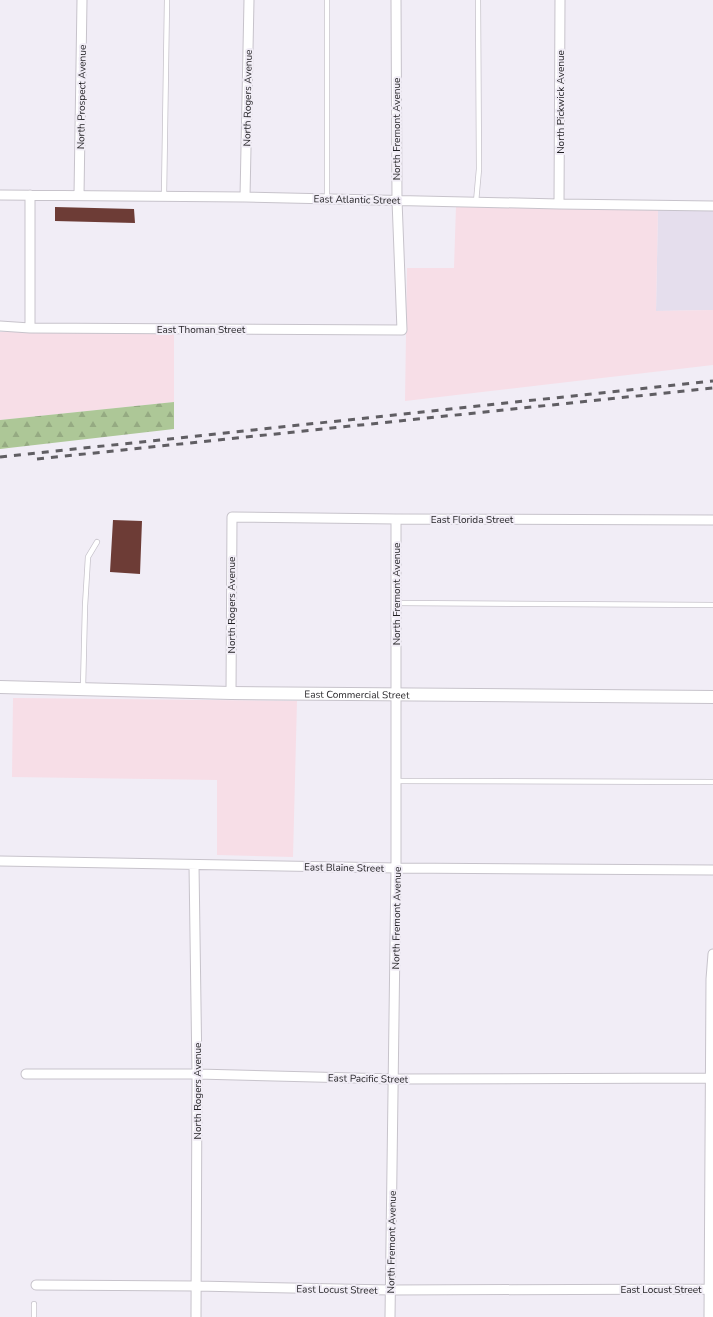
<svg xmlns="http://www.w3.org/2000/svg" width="713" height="1317" viewBox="0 0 713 1317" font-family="'Nunito Sans',sans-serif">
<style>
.built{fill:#e5deed}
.industrial{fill:#f7dee7}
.forest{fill:url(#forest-firs)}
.building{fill:#6d3c36}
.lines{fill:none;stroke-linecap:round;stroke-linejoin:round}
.service-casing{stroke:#c7c3cb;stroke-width:6}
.minor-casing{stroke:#c7c3cb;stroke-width:11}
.tertiary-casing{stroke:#c7c3cb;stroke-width:14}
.service{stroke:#fff;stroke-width:4.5}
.minor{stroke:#fff;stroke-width:9}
.tertiary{stroke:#fff;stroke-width:12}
.rail{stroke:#605e63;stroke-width:3;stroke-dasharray:7 7;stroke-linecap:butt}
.labels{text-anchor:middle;stroke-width:4;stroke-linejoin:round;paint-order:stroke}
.street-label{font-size:10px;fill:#201f22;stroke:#f1edf6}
</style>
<defs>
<pattern id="forest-firs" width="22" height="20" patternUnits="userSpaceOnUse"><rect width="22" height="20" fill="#adc797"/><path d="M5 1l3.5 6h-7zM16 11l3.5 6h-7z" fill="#95aa82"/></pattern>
</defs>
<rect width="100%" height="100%" fill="#f1edf6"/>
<path class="built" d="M658,210L713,211V310L656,311Z"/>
<path class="industrial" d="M456,206L658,210L656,311L713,310V365L405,401L407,268H454Z
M0,332L174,333V402L0,420Z
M13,698L297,701L293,857L217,855V780L12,777Z"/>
<path class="forest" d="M174,402V429L0,449V420Z"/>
<path class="building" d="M55,207L134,209L135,223L55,221Z
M113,520L142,521L140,574L110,572Z"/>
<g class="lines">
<g class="service-casing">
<path id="service" d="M327,0V199
M164,196L167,0
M476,202L479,169L478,0
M396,603L713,605
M83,688L85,606L88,557L97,542
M396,781L713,782
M34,1317V1304"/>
</g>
<g class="minor-casing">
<path id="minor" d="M0,195L245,197L559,204L713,206
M79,195L82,0
M245,197L249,0
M559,204L560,0
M0,326L30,328L402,330L397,200L396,0
M30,328V195
M231,693L232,517L396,519L713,520
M0,861L396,868L713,870
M194,865L197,1074L196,1317
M26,1074H197L394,1079L710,1078
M36,1285L196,1286L390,1290L709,1289
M390,1317L396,868V519
M709,1317L711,979L713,954"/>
</g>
<g class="tertiary-casing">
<g id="tertiary">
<path id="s1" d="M0,687L231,693L713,697"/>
</g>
</g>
<use href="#service" class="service"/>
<use href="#minor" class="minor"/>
<use href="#tertiary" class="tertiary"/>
<path class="rail" d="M0,457L713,381
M37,459L713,388"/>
</g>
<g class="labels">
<g class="street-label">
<text transform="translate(81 97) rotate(-89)" y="4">North Prospect Avenue</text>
<text transform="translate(247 98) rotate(-89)" y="4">North Rogers Avenue</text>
<text transform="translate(560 102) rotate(-90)" y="4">North Pickwick Avenue</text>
<text transform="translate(396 129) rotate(-90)" y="4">North Fremont Avenue</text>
<text transform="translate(357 199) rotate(1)" y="4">East Atlantic Street</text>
<text x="201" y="333">East Thoman Street</text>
<text x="472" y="523">East Florida Street</text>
<text transform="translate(396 594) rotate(-90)" y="4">North Fremont Avenue</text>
<text transform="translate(231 605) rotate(-90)" y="4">North Rogers Avenue</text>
<text dy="4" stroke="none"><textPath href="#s1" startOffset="357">East Commercial Street</textPath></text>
<text transform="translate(344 867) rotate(1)" y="4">East Blaine Street</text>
<text transform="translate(396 918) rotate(-89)" y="4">North Fremont Avenue</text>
<text transform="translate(368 1078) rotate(1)" y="4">East Pacific Street</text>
<text transform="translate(197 1091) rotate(-90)" y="4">North Rogers Avenue</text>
<text transform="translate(391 1242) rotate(-89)" y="4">North Fremont Avenue</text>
<text transform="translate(337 1289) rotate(1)" y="4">East Locust Street</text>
<text x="661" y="1293">East Locust Street</text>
</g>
</g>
</svg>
